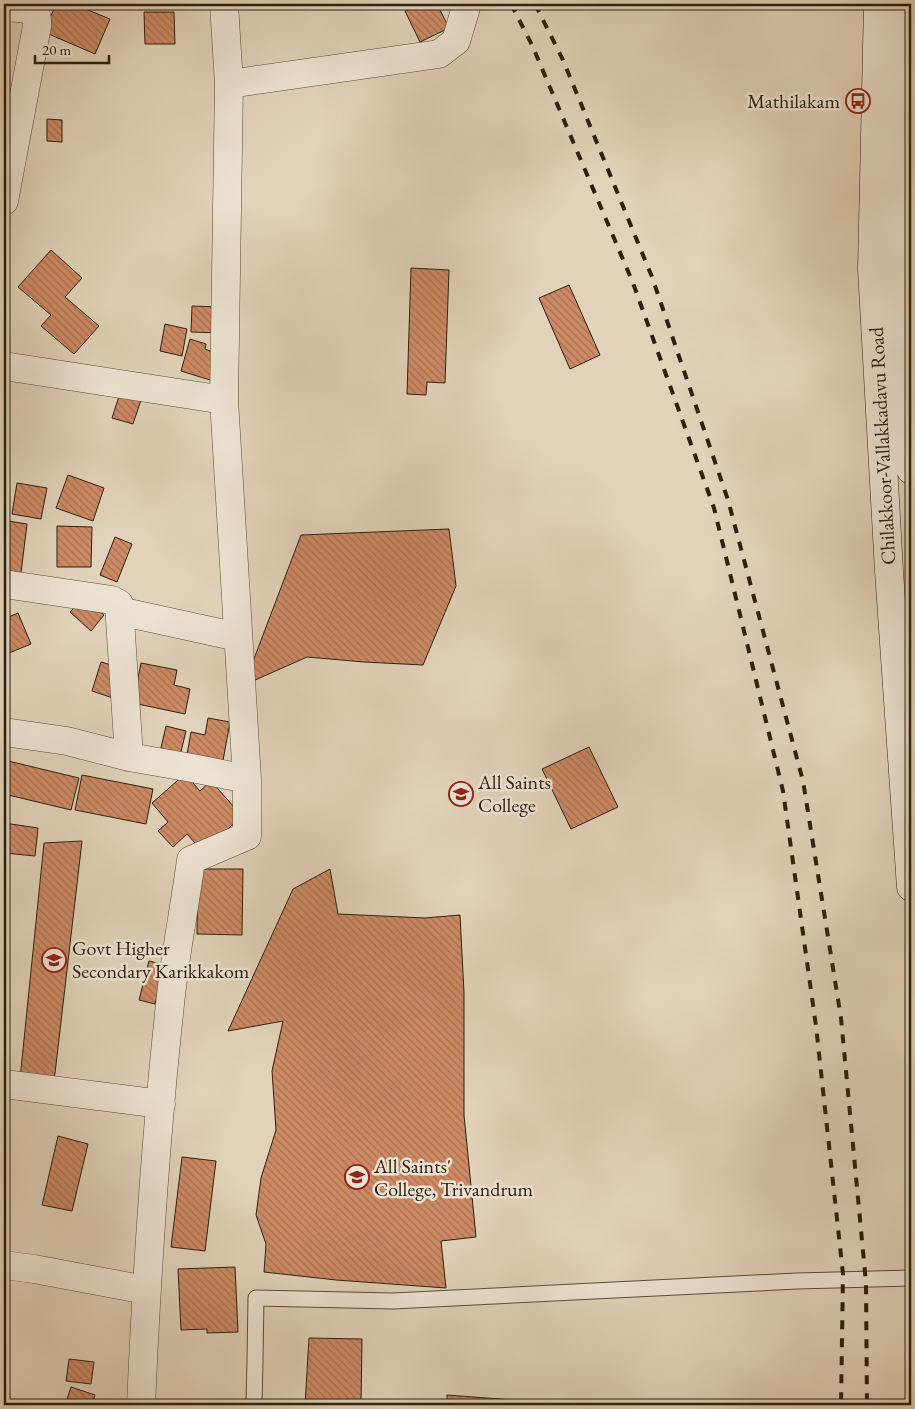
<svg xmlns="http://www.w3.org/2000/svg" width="915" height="1409" font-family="'EB Garamond',serif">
<defs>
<pattern id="building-back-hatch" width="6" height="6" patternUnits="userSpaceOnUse" patternTransform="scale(1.25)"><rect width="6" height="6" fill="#cd8a65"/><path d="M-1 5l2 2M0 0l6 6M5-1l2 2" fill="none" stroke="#a77052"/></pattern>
</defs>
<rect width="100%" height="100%" fill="#e1d2b9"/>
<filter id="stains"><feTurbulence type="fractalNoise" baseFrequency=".004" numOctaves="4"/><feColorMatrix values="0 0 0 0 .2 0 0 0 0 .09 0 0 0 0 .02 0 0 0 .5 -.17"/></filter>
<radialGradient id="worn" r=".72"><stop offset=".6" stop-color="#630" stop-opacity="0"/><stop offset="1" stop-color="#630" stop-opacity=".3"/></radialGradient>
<path fill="url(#building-back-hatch)" stroke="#2b2010" d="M56 4H73L110 19 95 54 44 32Z
M420 4H437L449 28 420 42 405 11Z
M144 12H174L175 44H145Z
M47 119 62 120V142L47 141Z
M51 250 82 278 65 297 99 326 74 354 41 326 51 315 18 287Z
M411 268 449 270 445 383 427 382 426 395 407 394Z
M569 285 600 355 570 369 539 298Z
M192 306 221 307 220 333 191 332Z
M165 324 187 329 182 356 160 351Z
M190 339 206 344 205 349 218 354 210 380 181 371Z
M121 390 142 397 133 424 112 418Z
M68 475 104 488 93 521 56 508Z
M17 483 47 488 41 519 12 514Z
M8 521 27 524 21 573 4 570V547Z
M57 526 92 527 91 567H57Z
M449 529 456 586 423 665 364 662 307 657 244 685 301 535Z
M115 537 132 544 117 582 100 575Z
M84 598 104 615 91 631 70 612Z
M18 613 31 644 4 655V619Z
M101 662 121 668 113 698 92 691Z
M141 663 177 670 174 685 190 689 185 714 133 703Z
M208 718 230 722 222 766 186 760 191 732 205 735Z
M166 726 186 731 180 756 160 752Z
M589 747 618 807 571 829 542 769Z
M4 760 79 778 71 810 4 794Z
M185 774 200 791 211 781 242 816 203 852 187 834 173 847 158 831 168 822 152 803Z
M82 775 153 789 146 824 75 810Z
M4 823 38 828 35 856 4 853Z
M82 841 54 1082 20 1079 44 843Z
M198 869H243L242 935 197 934Z
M330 869 338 914 425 918 460 915 464 993V1115L476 1237 441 1241 446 1288 336 1280 264 1272 266 1244 256 1215 261 1178 276 1130 272 1071 283 1021 228 1031 293 889Z
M149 961 165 965 155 1004 139 1000Z
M58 1136 88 1144 72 1211 42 1205Z
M182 1157 216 1161 205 1251 171 1247Z
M235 1267 238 1332 207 1333V1329L181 1330 178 1269Z
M309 1338 362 1339 361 1405H305Z
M69 1359 94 1362 91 1384 66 1381Z
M71 1387 95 1395 92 1405H65Z
M447 1395 513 1400V1405H447Z"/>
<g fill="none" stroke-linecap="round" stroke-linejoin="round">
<defs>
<path id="lane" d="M254 1405 255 1361 256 1298 393 1301 797 1281 911 1278"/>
<path id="street" d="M224 4 229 84
M4 7C12 8 30 7 35 14 38 17 37 22 37 26L4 201
M4 366 224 400
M4 584 112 600 119 604 129 757
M119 611 238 637
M4 732 67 741 129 757 192 768 247 779V836L191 860C185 905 176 950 171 995 156 1131 147 1268 141 1405
M247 779 224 400 229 84 439 54 456 41 467 4
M4 1084 161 1104
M4 1265 34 1269 146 1290"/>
<path id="secondary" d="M878 4 872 269 889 571 911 887
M900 4 896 234 911 470"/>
</defs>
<use href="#lane" stroke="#584c3a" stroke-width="17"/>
<use href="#street" stroke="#584c3a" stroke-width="29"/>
<use href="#secondary" stroke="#2b2010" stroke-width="29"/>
<use href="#lane" stroke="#ece2d2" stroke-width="15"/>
<use href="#street" stroke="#ece2d2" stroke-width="28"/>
<use href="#secondary" stroke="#ece2d2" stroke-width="28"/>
<path stroke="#2b2010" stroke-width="4" stroke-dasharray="9 9" stroke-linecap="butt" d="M511 4 532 45 633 283 714 508 783 791 816 1026 843 1274 841 1405
M535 4 563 60 652 277 728 500 803 781 841 1018 866 1283 867 1405"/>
</g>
<defs>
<symbol id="bus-ring" viewBox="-11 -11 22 22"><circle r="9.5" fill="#ece2d2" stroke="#8f2418" stroke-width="1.5"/><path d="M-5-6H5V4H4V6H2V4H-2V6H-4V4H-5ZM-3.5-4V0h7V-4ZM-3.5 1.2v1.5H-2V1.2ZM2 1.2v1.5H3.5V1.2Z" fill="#8f2418"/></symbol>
<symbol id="university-ring" viewBox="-11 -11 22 22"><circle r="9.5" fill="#ece2d2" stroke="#8f2418" stroke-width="1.5"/><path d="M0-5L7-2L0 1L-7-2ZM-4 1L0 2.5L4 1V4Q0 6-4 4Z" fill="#8f2418"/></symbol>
<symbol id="school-ring" viewBox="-11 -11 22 22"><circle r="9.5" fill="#ece2d2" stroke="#8f2418" stroke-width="1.5"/><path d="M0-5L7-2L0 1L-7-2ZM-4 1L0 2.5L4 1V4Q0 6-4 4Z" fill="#8f2418"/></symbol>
</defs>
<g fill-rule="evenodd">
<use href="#bus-ring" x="844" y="87" width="28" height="28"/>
<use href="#university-ring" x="447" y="780" width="28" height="28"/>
<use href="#school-ring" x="40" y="946" width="28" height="28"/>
<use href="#university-ring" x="343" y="1163" width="28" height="28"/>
</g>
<g text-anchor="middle" stroke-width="5" stroke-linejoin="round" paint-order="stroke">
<g font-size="20" fill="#2b2010" stroke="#ece2d2" text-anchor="start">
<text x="840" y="108" text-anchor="end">Mathilakam</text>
<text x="478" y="789">All Saints<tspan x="478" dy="23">College</tspan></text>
<text x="72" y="955">Govt Higher<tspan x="72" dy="23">Secondary Karikkakom</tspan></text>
<text x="374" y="1173">All Saints'<tspan x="374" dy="23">College, Trivandrum</tspan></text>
</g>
<g font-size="20" fill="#2b2010" stroke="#ece2d2">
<text transform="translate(882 446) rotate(-93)" y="7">Chilakkoor-Vallakkadavu Road</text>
</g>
</g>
<rect width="915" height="1409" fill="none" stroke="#e1d2b9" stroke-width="20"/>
<rect x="5" y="5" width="905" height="1399" fill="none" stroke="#2b2010" stroke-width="2.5"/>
<rect x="10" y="10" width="895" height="1389" fill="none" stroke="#2b2010"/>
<path d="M35 55v8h74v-8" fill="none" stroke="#2b2010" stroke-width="2.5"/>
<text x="42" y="55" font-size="15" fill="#2b2010" stroke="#ece2d2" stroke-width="4" paint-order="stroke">20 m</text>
<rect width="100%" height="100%" filter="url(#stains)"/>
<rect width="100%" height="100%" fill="url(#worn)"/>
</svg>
